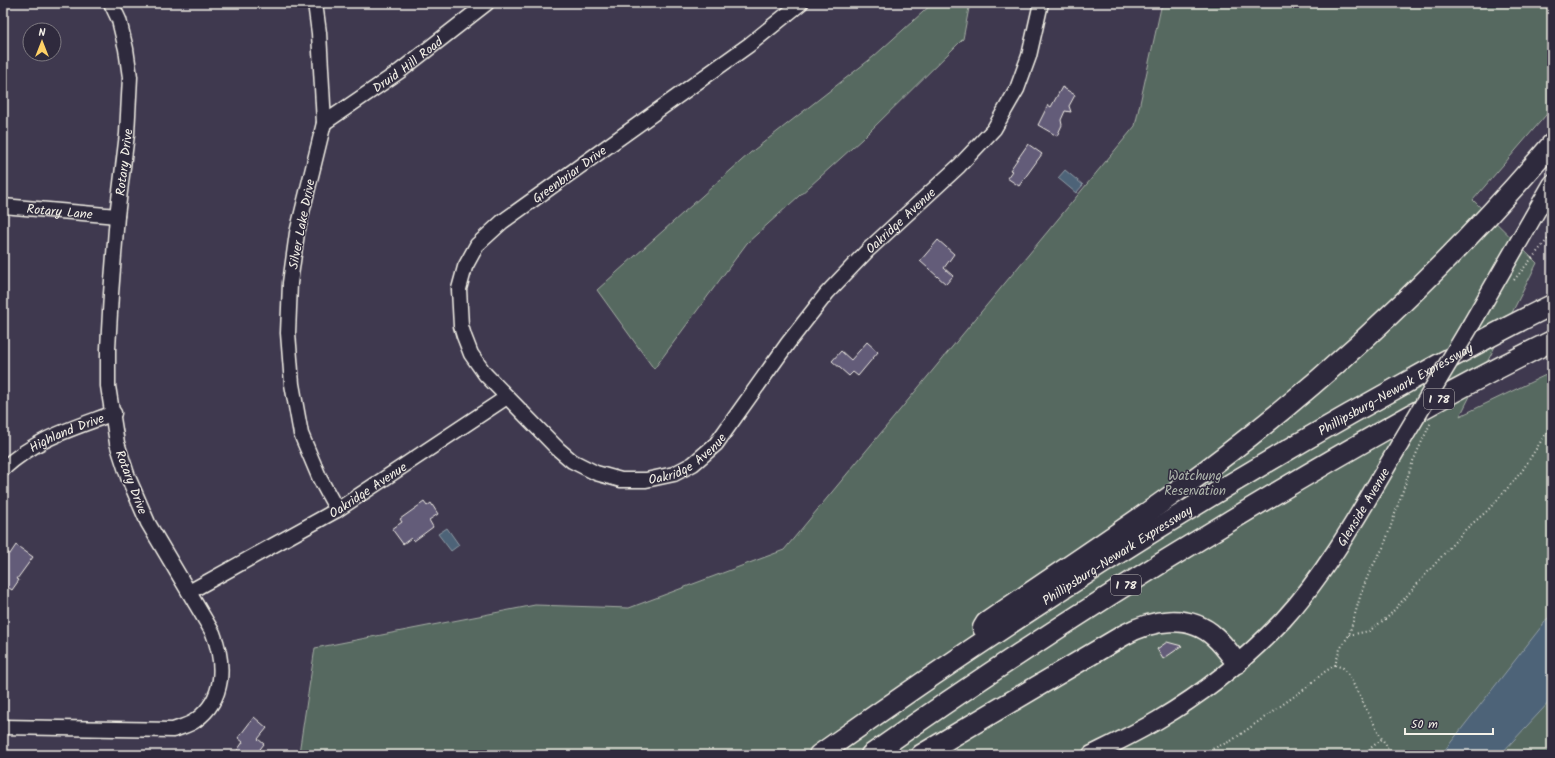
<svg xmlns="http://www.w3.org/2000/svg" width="1555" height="758" font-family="Kalam,sans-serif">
<rect width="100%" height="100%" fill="#3f394f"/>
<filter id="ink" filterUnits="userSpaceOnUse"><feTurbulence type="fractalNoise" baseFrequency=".025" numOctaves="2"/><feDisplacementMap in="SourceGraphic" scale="8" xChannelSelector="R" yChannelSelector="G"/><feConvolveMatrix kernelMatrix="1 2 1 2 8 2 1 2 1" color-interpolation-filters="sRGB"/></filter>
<g filter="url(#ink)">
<path fill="#566961" stroke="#a5ada4" d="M933 3H970L963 39 862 139 747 243 654 369 597 290 750 153 873 57Z
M1162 3H1552V108L1473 200 1537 263 1460 416 1552 372V755H297L299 753 315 648 535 605 629 608 784 550 1135 126Z"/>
<path fill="#4d6378" stroke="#909ca5" d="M1065 170 1083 185 1076 193 1058 178Z
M447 528 459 545 451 551 438 534Z
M1552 613V699L1500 755H1441Z"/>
<path fill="#645b79" stroke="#f4f1e8" d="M1062 87 1075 95 1069 106 1071 112 1065 111 1061 120 1062 125 1057 136 1038 125 1048 105 1051 107Z
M1028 144 1042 154 1019 186 1007 178 1012 171 1010 170Z
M938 240 954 254 944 268 953 276 946 284 920 261Z
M867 342 878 352 858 376 853 372 849 376 832 361 841 351 851 360Z
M424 502 427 506 431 503 438 514 429 520 433 527 414 541 411 538 403 544 392 529 402 522 400 519Z
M16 545 33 557 17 579 19 580 12 590 3 584V550L10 554Z
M1167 642 1182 646 1163 659 1157 649Z
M254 717 267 728 258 739 264 744 257 753 254 750 250 755H234L243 742 238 738Z"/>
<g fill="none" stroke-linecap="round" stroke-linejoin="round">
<defs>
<g id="minor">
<path d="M315 3 319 33 324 123 297 233 290 283 288 333 292 384 301 434 320 479 337 510"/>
<path id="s1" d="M801 3 749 45 502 222 477 245 465 267 459 289 461 326 464 336 471 354 485 374 558 449 572 461 596 473 621 480H646L674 474 693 464 716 444 788 343 827 293 869 249 959 166 994 129 1017 89 1029 56 1041 3"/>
<path id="s2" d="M324 123 400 71 487 3"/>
<path id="s3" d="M3 206 117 216"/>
<path id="s4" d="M3 469C37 438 71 429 114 413"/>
<path id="s5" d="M189 592 337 510 507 397"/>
<path id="s6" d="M3 727 173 730C181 727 190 725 196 720 225 699 225 664 213 633L148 523 128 477 117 443 108 386V349L111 294 117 216 127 134 130 77 126 49 119 20 111 3"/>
</g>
<g id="major">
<path d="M1472 323 1552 184"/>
<path id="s7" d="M1091 755C1113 744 1136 733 1158 720 1204 693 1246 659 1283 620 1330 569 1365 503 1400 444"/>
</g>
<g id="highway">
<path d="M983 628 986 623C1074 562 1165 504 1249 437 1359 350 1461 251 1552 144"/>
<path id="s8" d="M819 755C990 633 1167 518 1350 414 1417 377 1483 338 1552 305"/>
<path d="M871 755C984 675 1101 599 1220 527 1328 461 1438 397 1552 341"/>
<path d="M921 755 1124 635C1151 620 1189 613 1215 637 1223 644 1230 654 1237 663"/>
</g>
</defs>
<use href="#minor" stroke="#f4f1e8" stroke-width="17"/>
<use href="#major" stroke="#f4f1e8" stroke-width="20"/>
<use href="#highway" stroke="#f4f1e8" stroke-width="23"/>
<path stroke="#f4f1e8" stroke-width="2" stroke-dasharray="1 3" stroke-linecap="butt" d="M1514 280 1552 234
M1349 635 1369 631 1388 617 1466 529 1487 511 1506 490 1522 471 1552 424
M1335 665 1343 668 1348 674 1382 739 1393 755
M1198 755 1231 741 1306 688 1323 673 1335 665 1340 649 1349 635 1362 590 1370 571 1384 546 1413 461 1431 422
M1362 755 1382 739"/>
<use href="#minor" stroke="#2f2a3d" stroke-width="14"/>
<use href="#major" stroke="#2f2a3d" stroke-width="17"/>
<use href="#highway" stroke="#2f2a3d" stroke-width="20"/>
<defs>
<path id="major-bridge" d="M1400 444 1472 323"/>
</defs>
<use href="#major-bridge" stroke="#f4f1e8" stroke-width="20" stroke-linecap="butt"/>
<use href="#major-bridge" stroke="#2f2a3d" stroke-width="17"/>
</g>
</g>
<g text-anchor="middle" stroke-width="3" stroke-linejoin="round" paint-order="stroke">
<g fill="#2f2a3d" stroke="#b9b5b5" stroke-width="1">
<rect x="1424" y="389" width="30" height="20" rx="3"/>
<rect x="1111" y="575" width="30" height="20" rx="3"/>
</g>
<g font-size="12" font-weight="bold" fill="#f4f1e8">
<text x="1439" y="403">I 78</text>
<text x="1126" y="589">I 78</text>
</g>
<g font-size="13" fill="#f4f1e8" stroke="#2f2a3d">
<text dy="5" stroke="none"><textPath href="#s2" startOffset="102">Druid Hill Road</textPath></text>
<text dy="5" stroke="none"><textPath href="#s6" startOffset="787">Rotary Drive</textPath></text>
<text transform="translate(569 174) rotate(-36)" y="5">Greenbriar Drive</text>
<text dy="5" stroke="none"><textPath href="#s3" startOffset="57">Rotary Lane</textPath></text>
<text dy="5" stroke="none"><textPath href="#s1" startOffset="1116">Oakridge Avenue</textPath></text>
<text transform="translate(301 224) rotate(-79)" y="5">Silver Lake Drive</text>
<text dy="5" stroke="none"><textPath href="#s8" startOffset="683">Phillipsburg-Newark Expressway</textPath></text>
<text dy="5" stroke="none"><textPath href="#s4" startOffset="74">Highland Drive</textPath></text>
<text dy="5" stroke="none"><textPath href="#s1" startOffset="792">Oakridge Avenue</textPath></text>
<text transform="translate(132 482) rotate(69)" y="5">Rotary Drive</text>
<text dy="5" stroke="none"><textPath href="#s5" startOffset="206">Oakridge Avenue</textPath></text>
<text dy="5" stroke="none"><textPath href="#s7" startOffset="375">Glenside Avenue</textPath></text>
<text dy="5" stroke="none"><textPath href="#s8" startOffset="359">Phillipsburg-Newark Expressway</textPath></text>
</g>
<g font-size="13" fill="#adb4ab" stroke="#2f2a3d">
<text x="1195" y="480">Watchung<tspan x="1195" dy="15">Reservation</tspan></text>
</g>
</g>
<rect width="1555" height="758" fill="none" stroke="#2f2a3d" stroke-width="16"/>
<rect x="8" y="8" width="1539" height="742" fill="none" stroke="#f4f1e8" stroke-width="1.5" filter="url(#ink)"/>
<g transform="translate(42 42)"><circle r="19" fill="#2f2a3d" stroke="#7e7a81"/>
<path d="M0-3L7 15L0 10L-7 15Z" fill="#ffd166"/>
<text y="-6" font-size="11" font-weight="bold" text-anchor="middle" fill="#f4f1e8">N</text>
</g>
<path d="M1405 728v6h88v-6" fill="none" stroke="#f4f1e8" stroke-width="2"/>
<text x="1411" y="728" font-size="12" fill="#f4f1e8" stroke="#2f2a3d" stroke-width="3" paint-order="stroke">50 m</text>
</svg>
